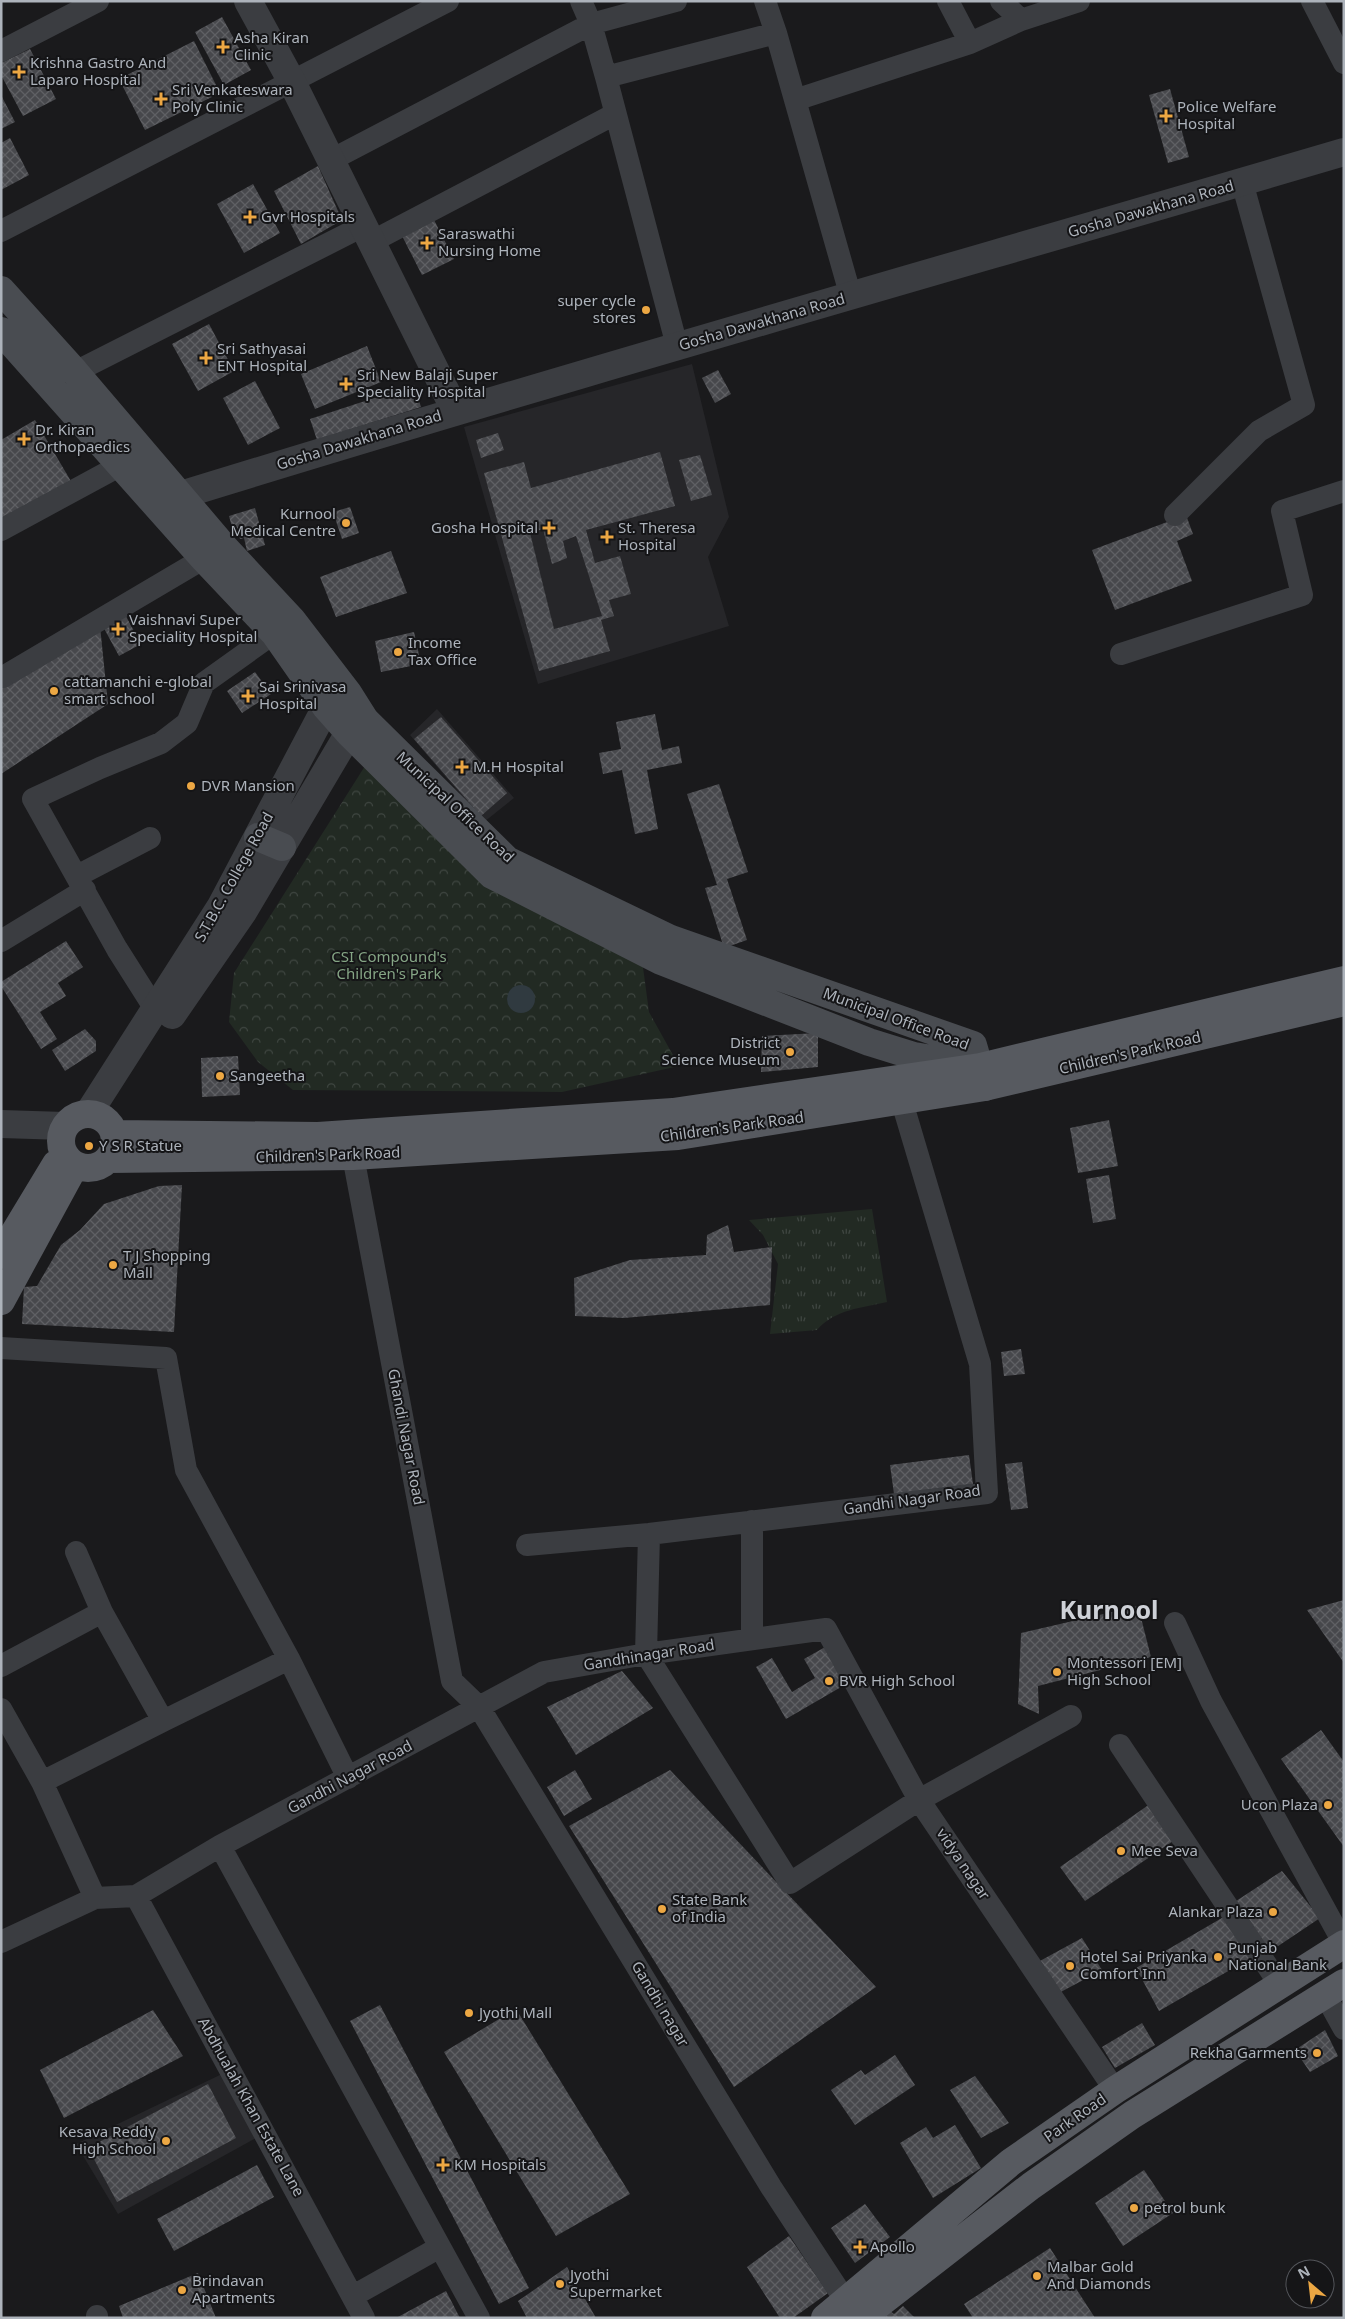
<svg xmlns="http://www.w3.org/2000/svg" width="1345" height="2319" font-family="'Noto Sans',sans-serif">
<defs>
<pattern id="grass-tufts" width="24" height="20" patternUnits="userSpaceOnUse" patternTransform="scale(1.25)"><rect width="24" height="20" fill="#222a23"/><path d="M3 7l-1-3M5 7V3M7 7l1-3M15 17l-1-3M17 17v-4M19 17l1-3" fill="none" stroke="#3f4641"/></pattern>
<pattern id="park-crowns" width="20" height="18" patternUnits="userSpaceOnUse" patternTransform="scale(1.25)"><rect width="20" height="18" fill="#222a23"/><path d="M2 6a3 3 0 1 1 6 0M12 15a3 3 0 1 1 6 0" fill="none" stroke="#3f4641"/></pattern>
<pattern id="building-cross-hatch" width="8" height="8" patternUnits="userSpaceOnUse" patternTransform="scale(1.25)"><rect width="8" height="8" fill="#47484c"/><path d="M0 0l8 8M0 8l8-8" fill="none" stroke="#5f6064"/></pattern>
</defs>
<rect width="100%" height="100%" fill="#1a1a1c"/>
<path fill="#262629" d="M692 364 729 517 708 557 729 626 538 684 464 427Z
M437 709 514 798 484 822 410 735Z
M222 2074 256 2138 118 2214 76 2144Z"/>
<path fill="url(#grass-tufts)" d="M872 1209 887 1302C862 1308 835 1309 817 1330L770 1334 778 1264 763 1235 749 1220Z"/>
<path fill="url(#park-crowns)" d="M365 766 642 960 649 1012 679 1066 562 1092 293 1090 258 1062 229 1022 234 973Z"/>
<path fill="#303a40" d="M507 999a14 14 0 1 1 28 0a14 14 0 1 1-28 0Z"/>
<path fill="url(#building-cross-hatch)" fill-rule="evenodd" d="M222 17 251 70 224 85 195 32Z
M194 41 220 93 145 130 119 79Z
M30 49 56 99 23 116 1 75V63Z
M1170 89 1189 157 1168 163 1149 95Z
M1 95 15 122 1 129Z
M10 138 29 175 1 190V143Z
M318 166 342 220 301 244 274 191Z
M253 184 280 233 244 253 217 204Z
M432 216 454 259 422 275 400 232Z
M209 324 234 371 198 391 172 344Z
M367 346 381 382 315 409 301 374Z
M718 370 731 394 715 403 702 378Z
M255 381 280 428 248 445 223 398Z
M414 385 421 407 317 440 310 419Z
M35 420 72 483 1 524V440Z
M498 433 504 450 481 458 476 440Z
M660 452 675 506 586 530 595 563 620 556 631 594 609 600 614 616 601 620 610 651 539 671 484 473 524 462 531 488ZM543 529 552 564 567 558 563 541 576 536 602 616 554 629 530 533Z
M700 455 712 495 691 501 679 460Z
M350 507 359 533 342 539 333 512Z
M255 508 265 545 247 551 244 538 240 539 236 525 232 527 229 516Z
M1186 515 1193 534 1177 541 1192 581 1115 610 1092 550Z
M391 551 407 593 336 617 320 577Z
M122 609 141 644 119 656 100 621Z
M100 626 108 704 1 774V678Z
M414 632 421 664 381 672 375 641Z
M255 672 271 694 242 713 227 691Z
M655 714 662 750 679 746 682 763 647 770 658 829 635 834 622 770 603 774 599 753 621 749 616 722Z
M441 717 507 793 481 816 414 739Z
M719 784 748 872 727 879 747 940 724 948 705 888 717 885 687 794Z
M66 941 83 967 58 983 66 996 40 1012 57 1039 41 1049 1 986V982Z
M85 1029 96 1041V1051L65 1071 52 1050Z
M818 1033V1067L761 1072 762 1036Z
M238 1056 240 1095 202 1097 201 1058Z
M1109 1120 1118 1166 1078 1173 1070 1128Z
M1109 1175 1116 1219 1093 1223 1086 1179Z
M182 1185 174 1332 22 1324 24 1287 37 1286 61 1245 80 1230 104 1204 159 1186Z
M728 1225 734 1252 772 1247 770 1305 624 1318 575 1316 574 1278 630 1260 706 1255 707 1235Z
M1021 1349 1025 1374 1004 1376 1001 1352Z
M969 1455 973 1484 894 1494 890 1465Z
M1022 1462 1028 1508 1011 1510 1005 1464Z
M1344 1600V1663L1307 1610Z
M1138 1606 1151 1657 1038 1686 1039 1714 1018 1704 1021 1633Z
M827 1646 848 1683 786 1719 756 1667 772 1658 792 1692 815 1678 804 1659Z
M622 1671 653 1708 576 1755 547 1707Z
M1321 1730 1344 1762V1847L1281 1759Z
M575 1770 592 1799 564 1816 547 1787Z
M670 1770 876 1987 734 2087 569 1826Z
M1157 1799 1182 1835 1085 1901 1060 1867Z
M1282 1871 1320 1918 1262 1957 1227 1907Z
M1227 1915 1256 1955 1159 2011 1136 1968Z
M1082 1938 1102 1970 1057 1994 1038 1962Z
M380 2005 529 2288 499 2304 350 2021Z
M516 2009 630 2194 556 2236 444 2052Z
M153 2010 183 2056 64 2118 40 2070Z
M1142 2023 1155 2045 1115 2068 1102 2047Z
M1325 2030 1338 2056 1310 2072 1295 2050Z
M895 2055 915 2085 855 2125 831 2090 861 2070 865 2075Z
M975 2076 1009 2123 981 2138 950 2090Z
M208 2084 236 2138 117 2202 88 2148Z
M955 2125 981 2168 933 2198 900 2143 926 2127 933 2138Z
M257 2165 274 2197 174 2251 157 2219Z
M1144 2170 1173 2213 1123 2246 1095 2203Z
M865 2204 890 2237 855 2263 831 2228Z
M789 2236 828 2293 793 2318H780L747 2267Z
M1050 2248 1095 2318H973L964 2304Z
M567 2267 596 2318H527L518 2301Z
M198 2273 216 2318H123L119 2306Z
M446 2291 460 2318H396Z
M903 2306 915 2318H882L890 2311 894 2314Z"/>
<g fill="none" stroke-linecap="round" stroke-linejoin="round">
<path stroke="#3b3d41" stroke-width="22" d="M581 1 591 24 606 77 677 346
M765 1 776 33 851 297
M948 1 970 43
M1001 1 1021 20
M1312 1 1344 63
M1 51 98 1
M606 77 776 33
M795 100 970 43 1021 20 1079 1
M331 160 591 24 676 1
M1 231 448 1
M371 242 615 114
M75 372 363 226
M1175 515 1259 431 1304 405 1242 182
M1 530 121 465
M1121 654 1302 595 1282 511 1344 491
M3 677 218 550
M77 876 150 838
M1 941 85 890
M155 1009 117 949 33 799 100 768 161 743 187 723 204 683 288 623
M353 1156 452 1681 479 1707 771 2187 845 2300
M1 1348 166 1358 186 1470 289 1659
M649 1534 646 1654 790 1883 919 1800 1071 1716
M527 1545 649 1534 987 1493 980 1364 902 1102
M76 1552 102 1612 163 1721 289 1659 348 1778
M1175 1623 1211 1701 1344 1944
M752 1639V1521
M1 1666 102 1612
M1 1709 42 1782
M1120 1745 1280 1985
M220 1846 479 2318
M136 1896 364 2318
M95 1898 42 1782 163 1721
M1 1942 95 1898 136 1896 220 1846 544 1672 646 1654 826 1629 919 1800 1115 2090
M1324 1993 1344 2029
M353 2296 440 2247
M97 2316V2318"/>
<path stroke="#3b3d41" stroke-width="28" d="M248 1 292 82 455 410
M181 495C567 376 956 266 1344 152
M172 1015 243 912 349 733 365 720
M88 1114 221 906 326 707 344 695
M1 1124 65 1126"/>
<path stroke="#494c51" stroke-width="28" d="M1 290 75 372 224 547 292 620 348 693 365 720 507 860 671 939 973 1045 985 1087
M1 331 204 559 275 634 326 707 349 733 492 875 661 961 869 1042 914 1056 973 1066
M258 837 282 847"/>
<path stroke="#575a60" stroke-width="28" d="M61 1141a27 27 0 1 1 54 0a27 27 0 1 1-54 0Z
M114 1134 318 1136 673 1112 980 1067 1344 980
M109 1159 353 1156 678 1136 985 1087 1344 1002
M1 1255 56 1164
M1 1301 75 1165
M825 2318 1011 2162 1115 2090 1344 1944
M861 2318 1031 2186 1132 2115 1344 1983"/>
</g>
<g fill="#eca743" stroke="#151517" stroke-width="2">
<path d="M220.5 39.5h5v5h5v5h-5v5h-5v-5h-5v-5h5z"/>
<path d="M16.5 64.5h5v5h5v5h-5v5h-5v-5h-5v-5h5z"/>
<path d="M158.5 91.5h5v5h5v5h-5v5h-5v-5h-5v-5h5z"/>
<path d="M1163.5 108.5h5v5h5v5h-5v5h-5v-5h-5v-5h5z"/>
<path d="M247.5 209.5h5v5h5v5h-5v5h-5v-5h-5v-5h5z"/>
<path d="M424.5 235.5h5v5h5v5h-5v5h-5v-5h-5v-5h5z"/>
<circle cx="646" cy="310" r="5"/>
<path d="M203.5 350.5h5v5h5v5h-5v5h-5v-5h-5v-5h5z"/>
<path d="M343.5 376.5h5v5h5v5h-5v5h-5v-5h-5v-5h5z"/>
<path d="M21.5 431.5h5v5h5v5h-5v5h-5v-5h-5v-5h5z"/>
<circle cx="346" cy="523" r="5"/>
<path d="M546.5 520.5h5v5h5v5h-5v5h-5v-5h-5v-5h5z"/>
<path d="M604.5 529.5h5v5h5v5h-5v5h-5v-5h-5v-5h5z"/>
<path d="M115.5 621.5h5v5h5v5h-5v5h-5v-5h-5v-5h5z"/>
<circle cx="398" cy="652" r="5"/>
<circle cx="54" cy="691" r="5"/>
<path d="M245.5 688.5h5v5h5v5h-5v5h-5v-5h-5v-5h5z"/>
<path d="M459.5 759.5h5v5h5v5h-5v5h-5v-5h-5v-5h5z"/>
<circle cx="191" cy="786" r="5"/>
<circle cx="790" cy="1052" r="5"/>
<circle cx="220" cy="1076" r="5"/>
<circle cx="89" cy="1146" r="5"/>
<circle cx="113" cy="1265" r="5"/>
<circle cx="1057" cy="1672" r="5"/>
<circle cx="829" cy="1681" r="5"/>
<circle cx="1328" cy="1805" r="5"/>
<circle cx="1121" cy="1851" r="5"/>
<circle cx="662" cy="1909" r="5"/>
<circle cx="1273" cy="1912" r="5"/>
<circle cx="1218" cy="1957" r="5"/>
<circle cx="1070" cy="1966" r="5"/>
<circle cx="469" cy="2013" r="5"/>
<circle cx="1317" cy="2053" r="5"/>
<circle cx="166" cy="2141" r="5"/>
<path d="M440.5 2157.5h5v5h5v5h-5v5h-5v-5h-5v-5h5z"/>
<circle cx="1134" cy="2208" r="5"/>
<path d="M857.5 2239.5h5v5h5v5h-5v5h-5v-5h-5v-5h5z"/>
<circle cx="1037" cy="2276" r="5"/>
<circle cx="560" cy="2284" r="5"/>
<circle cx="182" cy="2290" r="5"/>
</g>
<g text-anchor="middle" stroke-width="4" stroke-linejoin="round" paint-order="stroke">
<g font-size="15" fill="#adb3bb" stroke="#151517" text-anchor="start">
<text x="234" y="43">Asha Kiran<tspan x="234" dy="17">Clinic</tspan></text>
<text x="30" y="68">Krishna Gastro And<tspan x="30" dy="17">Laparo Hospital</tspan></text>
<text x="172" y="95">Sri Venkateswara<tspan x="172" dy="17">Poly Clinic</tspan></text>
<text x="1177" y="112">Police Welfare<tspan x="1177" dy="17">Hospital</tspan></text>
<text x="261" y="222">Gvr Hospitals</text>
<text x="438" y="239">Saraswathi<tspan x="438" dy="17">Nursing Home</tspan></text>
<text x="636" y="306" text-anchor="end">super cycle<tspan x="636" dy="17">stores</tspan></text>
<text x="217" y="354">Sri Sathyasai<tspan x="217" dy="17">ENT Hospital</tspan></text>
<text x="357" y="380">Sri New Balaji Super<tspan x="357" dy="17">Speciality Hospital</tspan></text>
<text x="35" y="435">Dr. Kiran<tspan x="35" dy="17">Orthopaedics</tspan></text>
<text x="336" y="519" text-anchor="end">Kurnool<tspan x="336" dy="17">Medical Centre</tspan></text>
<text x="538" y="533" text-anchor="end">Gosha Hospital</text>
<text x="618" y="533">St. Theresa<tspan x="618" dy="17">Hospital</tspan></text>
<text x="129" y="625">Vaishnavi Super<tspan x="129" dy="17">Speciality Hospital</tspan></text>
<text x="408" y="648">Income<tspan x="408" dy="17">Tax Office</tspan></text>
<text x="64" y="687">cattamanchi e-global<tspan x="64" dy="17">smart school</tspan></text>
<text x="259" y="692">Sai Srinivasa<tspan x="259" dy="17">Hospital</tspan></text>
<text x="473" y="772">M.H Hospital</text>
<text x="201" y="791">DVR Mansion</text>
<text x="780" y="1048" text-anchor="end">District<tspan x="780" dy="17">Science Museum</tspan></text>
<text x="230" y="1081">Sangeetha</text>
<text x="99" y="1151">Y S R Statue</text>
<text x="123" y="1261">T J Shopping<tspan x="123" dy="17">Mall</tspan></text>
<text x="1067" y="1668">Montessori [EM]<tspan x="1067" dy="17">High School</tspan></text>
<text x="839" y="1686">BVR High School</text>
<text x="1318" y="1810" text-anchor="end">Ucon Plaza</text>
<text x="1131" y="1856">Mee Seva</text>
<text x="672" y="1905">State Bank<tspan x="672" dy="17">of India</tspan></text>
<text x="1263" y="1917" text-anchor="end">Alankar Plaza</text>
<text x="1228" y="1953">Punjab<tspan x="1228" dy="17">National Bank</tspan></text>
<text x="1080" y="1962">Hotel Sai Priyanka<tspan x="1080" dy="17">Comfort Inn</tspan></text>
<text x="479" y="2018">Jyothi Mall</text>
<text x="1307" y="2058" text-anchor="end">Rekha Garments</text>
<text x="156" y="2137" text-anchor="end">Kesava Reddy<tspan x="156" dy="17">High School</tspan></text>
<text x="454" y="2170">KM Hospitals</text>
<text x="1144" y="2213">petrol bunk</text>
<text x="870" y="2252">Apollo</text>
<text x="1047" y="2272">Malbar Gold<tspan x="1047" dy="17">And Diamonds</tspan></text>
<text x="570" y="2280">Jyothi<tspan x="570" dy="17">Supermarket</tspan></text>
<text x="192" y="2286">Brindavan<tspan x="192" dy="17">Apartments</tspan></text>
</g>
<g font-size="15" fill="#adb3bb" stroke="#151517">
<text transform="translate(1151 209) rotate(-16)" y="5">Gosha Dawakhana Road</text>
<text transform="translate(762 322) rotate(-16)" y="5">Gosha Dawakhana Road</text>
<text transform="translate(359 440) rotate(-17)" y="5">Gosha Dawakhana Road</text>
<text transform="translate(455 807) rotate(43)" y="5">Municipal Office Road</text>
<text transform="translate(234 877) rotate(-61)" y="5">S.T.B.C. College Road</text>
<text transform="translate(896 1019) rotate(20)" y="5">Municipal Office Road</text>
<text transform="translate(1130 1053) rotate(-13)" y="5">Children's Park Road</text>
<text transform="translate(732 1127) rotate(-8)" y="5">Children's Park Road</text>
<text transform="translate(328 1155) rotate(-2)" y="5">Children's Park Road</text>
<text transform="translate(406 1437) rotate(79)" y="5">Ghandi Nagar Road</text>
<text transform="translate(912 1500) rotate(-8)" y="5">Gandhi Nagar Road</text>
<text transform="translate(649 1655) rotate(-9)" y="5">Gandhinagar Road</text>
<text transform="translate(350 1777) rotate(-28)" y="5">Gandhi Nagar Road</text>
<text transform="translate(963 1864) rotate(56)" y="5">vidya nagar</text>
<text transform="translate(660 2004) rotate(59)" y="5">Gandhi nagar</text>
<text transform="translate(251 2107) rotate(61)" y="5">Abdhualah Khan Estate Lane</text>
<text transform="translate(1075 2118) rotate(-35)" y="5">Park Road</text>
</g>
<g font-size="15" fill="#85a585" stroke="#151517">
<text x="389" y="962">CSI Compound's<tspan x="389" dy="17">Children's Park</tspan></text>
</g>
<g font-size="25" font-weight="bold" fill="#ced1d7" stroke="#151517">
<text x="1109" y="1619">Kurnool</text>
</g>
</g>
<rect width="1345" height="2319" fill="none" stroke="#adb3bb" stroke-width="5"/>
<g transform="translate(1310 2284) rotate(332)"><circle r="24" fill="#151517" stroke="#525459"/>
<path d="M0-4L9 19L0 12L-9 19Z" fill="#eca743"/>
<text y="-8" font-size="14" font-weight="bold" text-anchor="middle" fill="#adb3bb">N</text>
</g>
</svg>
